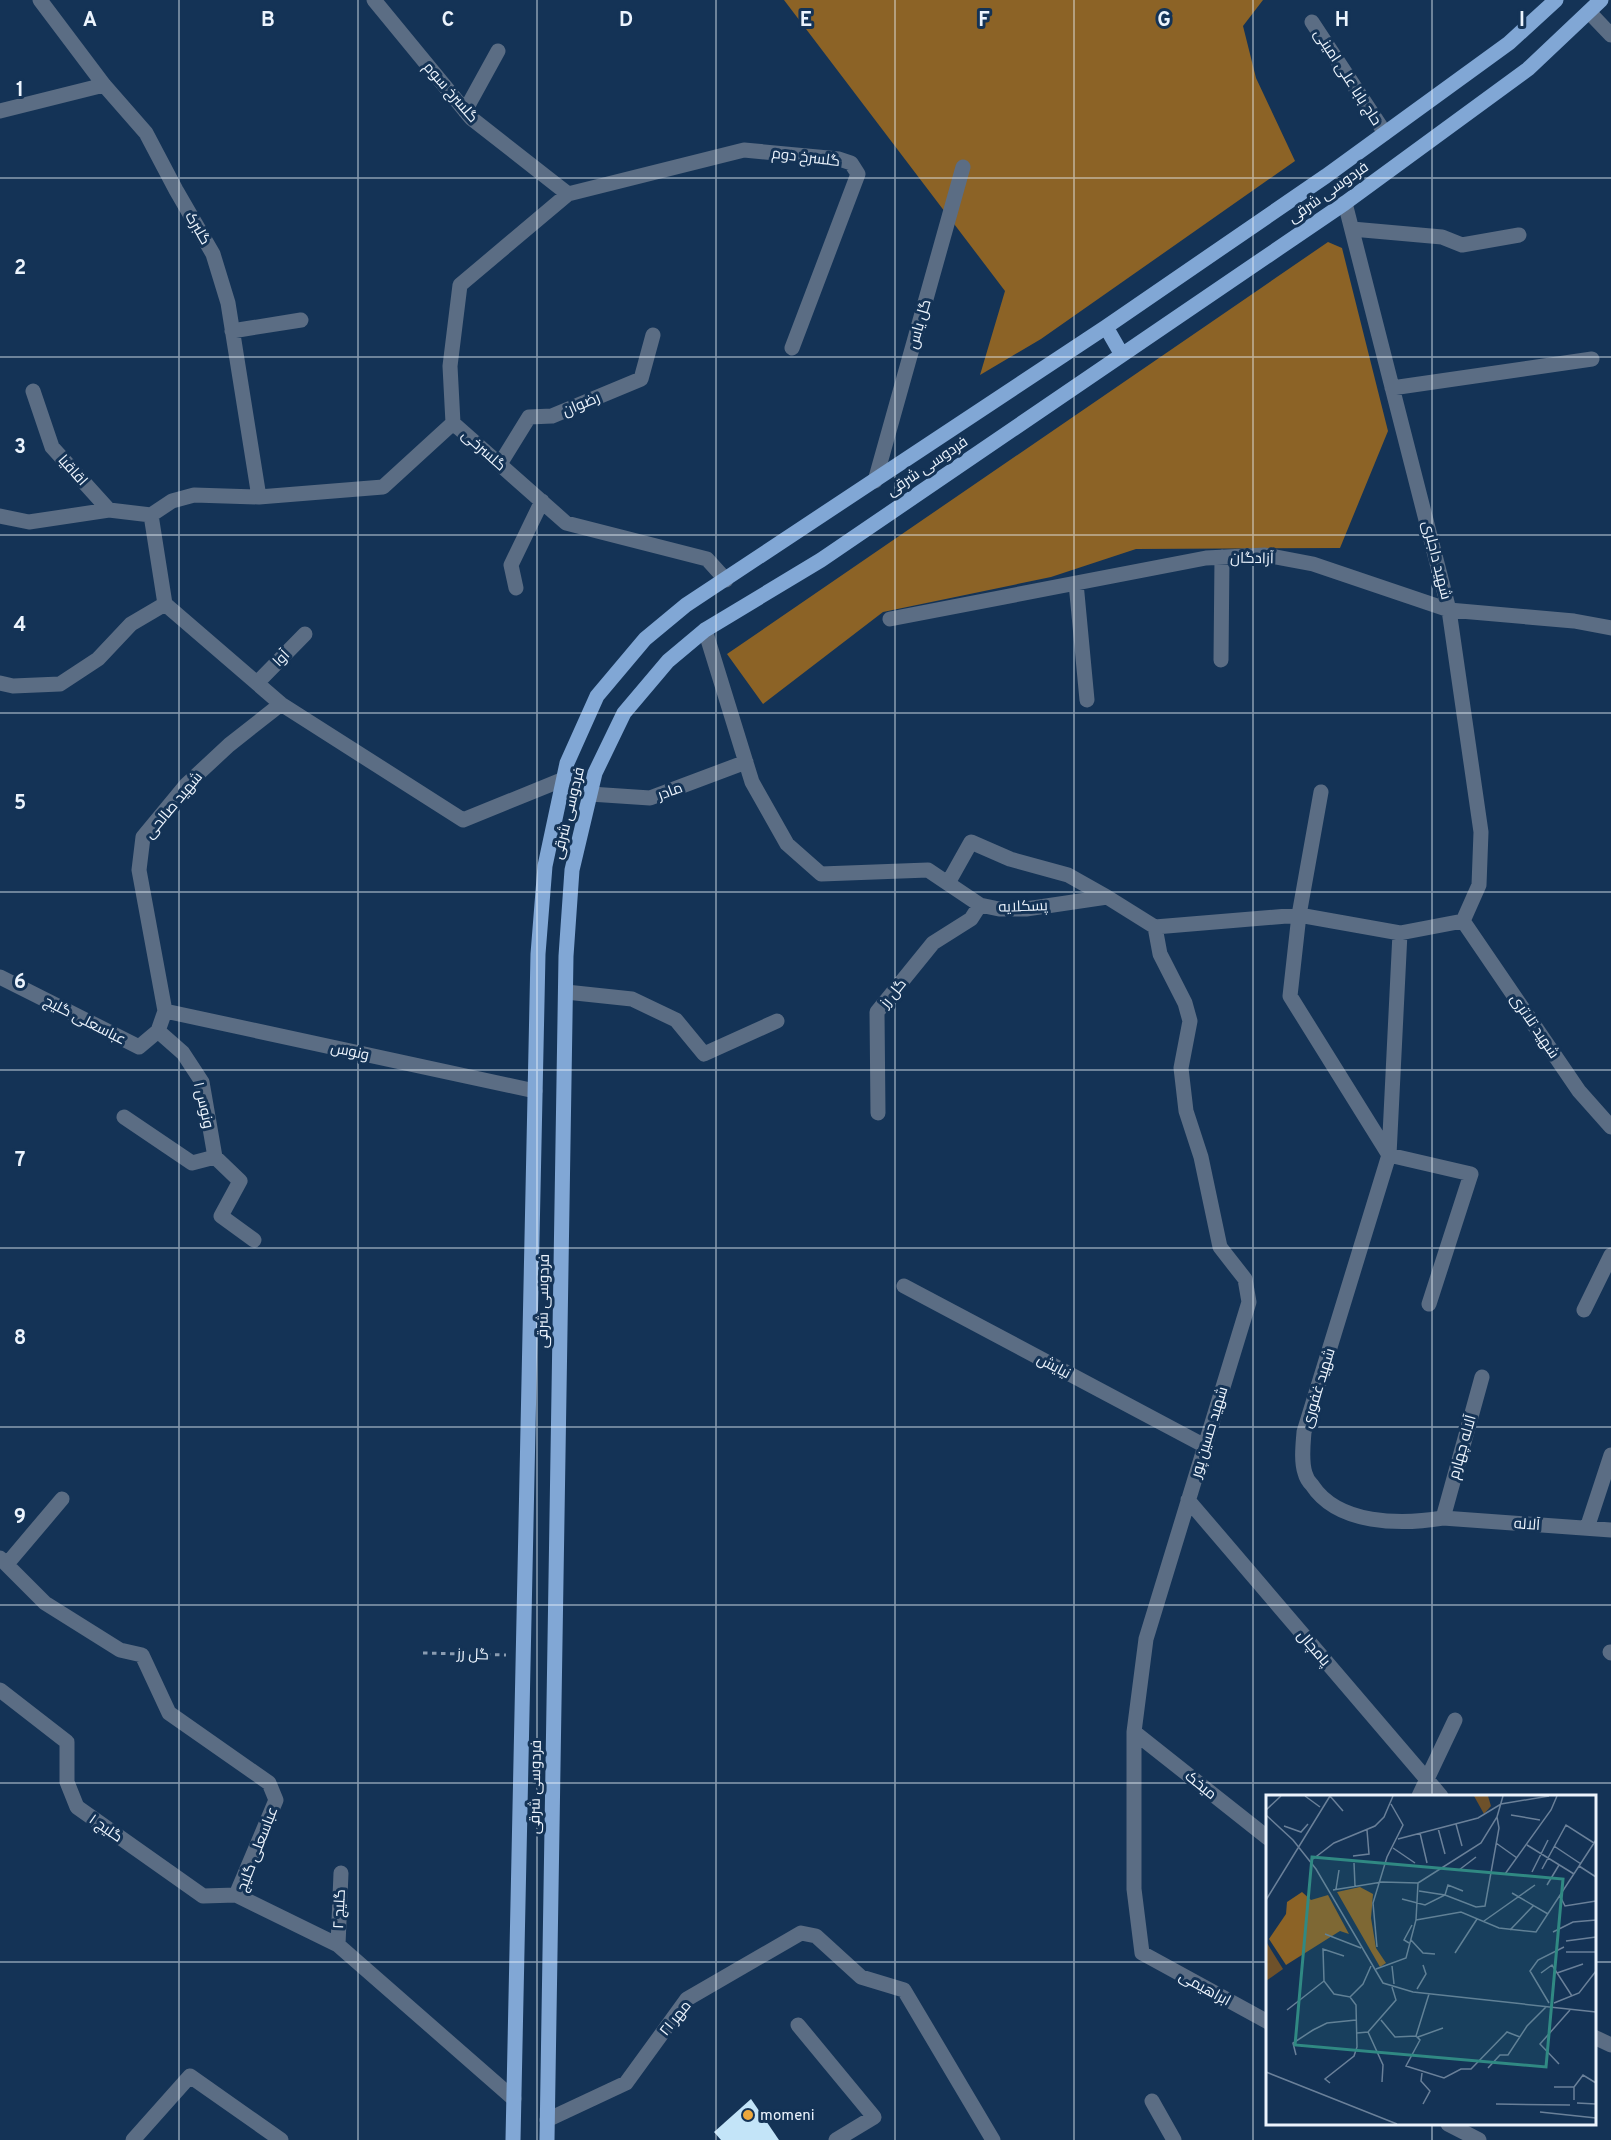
<svg xmlns="http://www.w3.org/2000/svg" width="1611" height="2140" font-family="Overpass,Cairo,sans-serif">
<rect width="100%" height="100%" fill="#143356"/>
<path fill="#8c6326" d="M784 0H1263L1243 26 1256 78 1295 161 1041 339 980 375 1005 291Z
M1328 242 1342 248 1388 431 1340 548 1136 549 1051 577 883 612 763 704 727 654Z"/>
<path fill="#c3e4f8" d="M751 2099 779 2140H721L714 2132Z"/>
<g fill="none" stroke-linecap="round" stroke-linejoin="round">
<path stroke="#8a9cb1" stroke-width="3" stroke-dasharray="4.5 4.5" stroke-linecap="butt" d="M423 1653 506 1655"/>
<path stroke="#5b6d84" stroke-width="15" d="M40 0 104 85 146 133 176 190 213 254 228 303 259 497
M374 0 471 118 568 194
M1589 12 1611 35
M1312 22 1385 133
M0 111 104 85
M465 111 498 51
M1345 203 1449 610 1481 832 1479 885 1463 921
M1352 229 1442 237 1462 245 1519 235
M232 331 301 320
M1392 388 1592 359
M33 391 52 447 109 510
M500 464 529 417 552 416 641 379 653 335
M875 481 963 167
M151 515 165 604 281 704 463 820 564 779
M0 516 29 522 109 510 151 515 172 501 194 495 259 497 383 487 453 423
M726 580 707 559 566 523 453 423 450 366 460 285 568 194 744 150 839 159 851 163 858 174 792 348
M1076 583 1087 700
M516 588 511 565 542 501
M890 619 1206 558 1265 555 1313 564 1449 610 1574 621 1611 628
M705 630 752 782 787 844 821 874 928 870 980 905 999 909H1026L1107 897 1155 927 1299 915 1400 933 1463 921
M1221 660 1222 557
M258 682 305 634
M0 683 13 686 60 684 98 659 131 624 165 604
M1321 792 1299 915 1290 996 1389 1155 1471 1174 1429 1304
M590 794 650 798 746 762
M948 883 971 842 1010 859 1068 875 1107 897
M1463 921 1579 1091 1611 1127
M1155 927 1160 954 1185 1003 1190 1021 1181 1068 1186 1111 1201 1157 1220 1247 1245 1279 1249 1302 1146 1639 1134 1732V1889L1142 1953 1268 2022
M1400 933 1389 1155 1304 1432C1303 1445 1301 1461 1305 1473 1306 1477 1309 1482 1312 1485 1338 1525 1401 1525 1443 1518L1611 1530
M0 977 139 1047 158 1031 165 1011 139 870 143 837 186 785 229 745 281 704
M566 992 632 999 676 1020 704 1054 777 1021
M165 1011 535 1091
M158 1031 183 1053 202 1082 215 1157 240 1181 221 1216 254 1240
M878 1113 877 1012 933 943 971 919 980 905
M124 1117 192 1163 215 1157
M904 1286 1205 1446
M1584 1310 1611 1255
M1188 1500 1441 1796
M1443 1518 1482 1377
M1587 1528 1611 1455
M0 1558 45 1603 120 1650 142 1655 169 1713 269 1783 276 1800 236 1895
M7 1564 62 1499
M1610 1652 1611 1653
M0 1690 67 1742V1782L77 1807 203 1896 236 1895 338 1945 514 2099
M1134 1732 1268 1838
M1419 1796 1455 1720
M338 1945 341 1873
M798 2025 874 2117 836 2140
M1594 2037 1611 2045
M1152 2101 1174 2140
M547 2120 626 2083 687 1999 801 1933 816 1936 861 1977 904 1990 993 2140
M1448 2124 1479 2140
M133 2140 190 2076 281 2140"/>
<path stroke="#81a7d5" stroke-width="15" d="M1106 327 1122 355
M513 2140 538 954 545 866 567 763 597 696 645 639 686 605 1106 327 1326 176 1509 43 1556 0
M547 2140 566 956 572 870 595 773 624 713 668 661 705 630 821 560 1345 203 1528 69 1601 0"/>
</g>
<path fill="none" stroke="#ecf4fd" stroke-width="1.5" stroke-opacity="0.55" d="M179 0V2140M358 0V2140M537 0V2140M716 0V2140M895 0V2140M1074 0V2140M1253 0V2140M1432 0V1796M0 178H1611M0 357H1611M0 535H1611M0 713H1611M0 892H1611M0 1070H1611M0 1248H1611M0 1427H1611M0 1605H1611M0 1783H1611M0 1962H1268M1594 1962H1611M1432 2124V2140"/>
<circle fill="#eea83c" stroke="#143356" stroke-width="2" cx="748" cy="2115" r="6"/>
<g text-anchor="middle" stroke-width="6" stroke-linejoin="round" paint-order="stroke">
<g font-size="15" fill="#ecf4fd" stroke="#143356">
<text transform="translate(1348 77) rotate(57)" y="5">حاج بابا علی امینی</text>
<text transform="translate(451 92) rotate(49)" y="5">گلسرخ سوم</text>
<text transform="translate(806 157) rotate(7)" y="5">گلسرخ دوم</text>
<text transform="translate(1328 192) rotate(-35)" y="5">فردوسی شرقی</text>
<text transform="translate(198 228) rotate(60)" y="5">گلبرک</text>
<text transform="translate(919 324) rotate(-74)" y="5">گل یاس</text>
<text transform="translate(581 404) rotate(-23)" y="5">رضوان</text>
<text transform="translate(484 450) rotate(42)" y="5">گلسرخی</text>
<text transform="translate(927 466) rotate(-34)" y="5">فردوسی شرقی</text>
<text transform="translate(73 470) rotate(48)" y="5">اقاقیا</text>
<text transform="translate(1252 558) rotate(1)" y="5">آزادگان</text>
<text transform="translate(1437 560) rotate(76)" y="5">شهید داجلری</text>
<text transform="translate(281 658) rotate(-46)" y="5">آوا</text>
<text transform="translate(670 791) rotate(-20)" y="5">مادر</text>
<text transform="translate(173 805) rotate(-50)" y="5">شهید صالحی</text>
<text transform="translate(568 813) rotate(-76)" y="5">فردوسی شرقی</text>
<text transform="translate(1023 906) rotate(-2)" y="5">پسکلایه</text>
<text transform="translate(893 993) rotate(-51)" y="5">گل رز</text>
<text transform="translate(85 1020) rotate(27)" y="5">عباسعلی گلیج</text>
<text transform="translate(1535 1026) rotate(56)" y="5">شهید تلاتری</text>
<text transform="translate(350 1051) rotate(12)" y="5">ونوس</text>
<text transform="translate(204 1105) rotate(77)" y="5">ونوس ۱</text>
<text transform="translate(543 1301) rotate(-89)" y="5">فردوسی شرقی</text>
<text transform="translate(1054 1366) rotate(28)" y="5">نیایش</text>
<text transform="translate(1318 1388) rotate(-73)" y="5">شهید غفوری</text>
<text transform="translate(1209 1432) rotate(-73)" y="5">شهید حسین پور</text>
<text transform="translate(1462 1447) rotate(-74)" y="5">آلاله چهارم</text>
<text transform="translate(1527 1524) rotate(4)" y="5">آلاله</text>
<text transform="translate(1314 1648) rotate(49)" y="5">پامچال</text>
<text transform="translate(473 1654) rotate(2)" y="5">گل رز</text>
<text transform="translate(1201 1785) rotate(39)" y="5">میخک</text>
<text transform="translate(535 1787) rotate(-89)" y="5">فردوسی شرقی</text>
<text transform="translate(106 1828) rotate(35)" y="5">گلیج ۱</text>
<text transform="translate(257 1849) rotate(-69)" y="5">عباسعلی گلیج</text>
<text transform="translate(339 1909) rotate(-87)" y="5">گلیج ۲</text>
<text transform="translate(1205 1988) rotate(29)" y="5">ابراهیمی</text>
<text transform="translate(675 2018) rotate(-51)" y="5">مهر ۲۱</text>
</g>
<g font-size="15" fill="#ecf4fd" stroke="#143356" text-anchor="start">
<text x="760" y="2120">momeni</text>
</g>
</g>
<g transform="translate(1266 1795)">
<rect width="330" height="330" fill="#143356"/>
<path d="M183 1H222L225 11 218 19 208 1ZM1 148 17 174 0 186V149Z" fill="#6e512a"/>
<path d="M94 92 107 99 105 123 110 153 120 168 114 172 71 97ZM36 97 45 105 62 100 83 139 74 136 20 170 3 144 20 119 21 107Z" fill="#8c6326"/>
<path fill="none" stroke="#6a8099" stroke-width="1.5" d="M39 1 54 12M64 1 77 16M0 15 15 1M0 20 27 45 50 74 117 188 147 197 330 217M245 20 274 25M190 29 196 51M18 31 35 37 42 29M172 33 179 59M154 38 161 68M132 44 212 23 235 9 283 1M230 48 251 63M261 50 308 79M288 51 315 69M127 53 149 68M87 61 103 59 101 35M47 64 68 48 109 31 118 22 127 1M88 68 89 91M313 71 330 82M276 74 300 30 328 48M193 75 210 62M266 77 282 45M239 79 285 15 291 1M152 88 215 48 231 22 237 1M281 90 293 70M70 94 73 75M67 95 116 87 152 88M153 96 179 100 210 112 219 111 233 33 231 22M246 98 282 119M294 101 299 111 330 106M136 104 159 110 179 100 182 90 197 96M0 105 64 1M150 125 195 117 233 133 270 137 330 45M218 126 269 90M244 135 268 110M287 137 307 127 330 125M59 139 95 153M145 145 157 158 169 159M300 146 330 142M143 148 138 145 146 130M111 152 107 108 121 62 137 30 125 9M300 157H330M189 158 211 124M78 161 57 154 58 186 68 199 84 202 97 189 105 171M126 171 128 189M110 174 140 163 150 125 152 88M275 178 286 170 306 201M291 178 317 169M151 194 160 179 157 170M283 208 264 176 272 165 298 152M288 208 313 198 330 176M21 215 58 186M115 225 129 242 150 241M102 237 117 270 116 287M91 238 102 237 130 205 126 192M150 241 154 245 140 271 178 283 195 274H205L241 237 254 242M150 241 163 199M152 242 177 233M30 260 27 248 47 235 61 228 90 225M293 269 274 249 304 215M222 273 234 260H242L261 231 280 212M0 277 131 329M156 278 155 286 164 296 157 309M64 288 59 284 88 261 91 252 90 210 84 202M288 292H308M308 305V292L317 280 330 288M311 308 330 309M230 309 304 310M274 317 330 323"/>
<path fill="#308983" fill-opacity="0.15" stroke="#308983" stroke-width="3" d="M46 62 297 84 280 272 29 250Z"/>
<rect width="330" height="330" fill="none" stroke="#ecf4fd" stroke-width="3"/>
</g>
<g font-size="20" text-anchor="middle" font-weight="bold" fill="#ecf4fd" stroke="#143356" stroke-width="6" stroke-linejoin="round" paint-order="stroke">
<text x="90" y="26">A</text>
<text x="268" y="26">B</text>
<text x="448" y="26">C</text>
<text x="626" y="26">D</text>
<text x="806" y="26">E</text>
<text x="984" y="26">F</text>
<text x="1164" y="26">G</text>
<text x="1342" y="26">H</text>
<text x="1522" y="26">I</text>
<text x="20" y="96">1</text>
<text x="20" y="274">2</text>
<text x="20" y="453">3</text>
<text x="20" y="631">4</text>
<text x="20" y="809">5</text>
<text x="20" y="988">6</text>
<text x="20" y="1166">7</text>
<text x="20" y="1344">8</text>
<text x="20" y="1523">9</text>
</g>
</svg>
